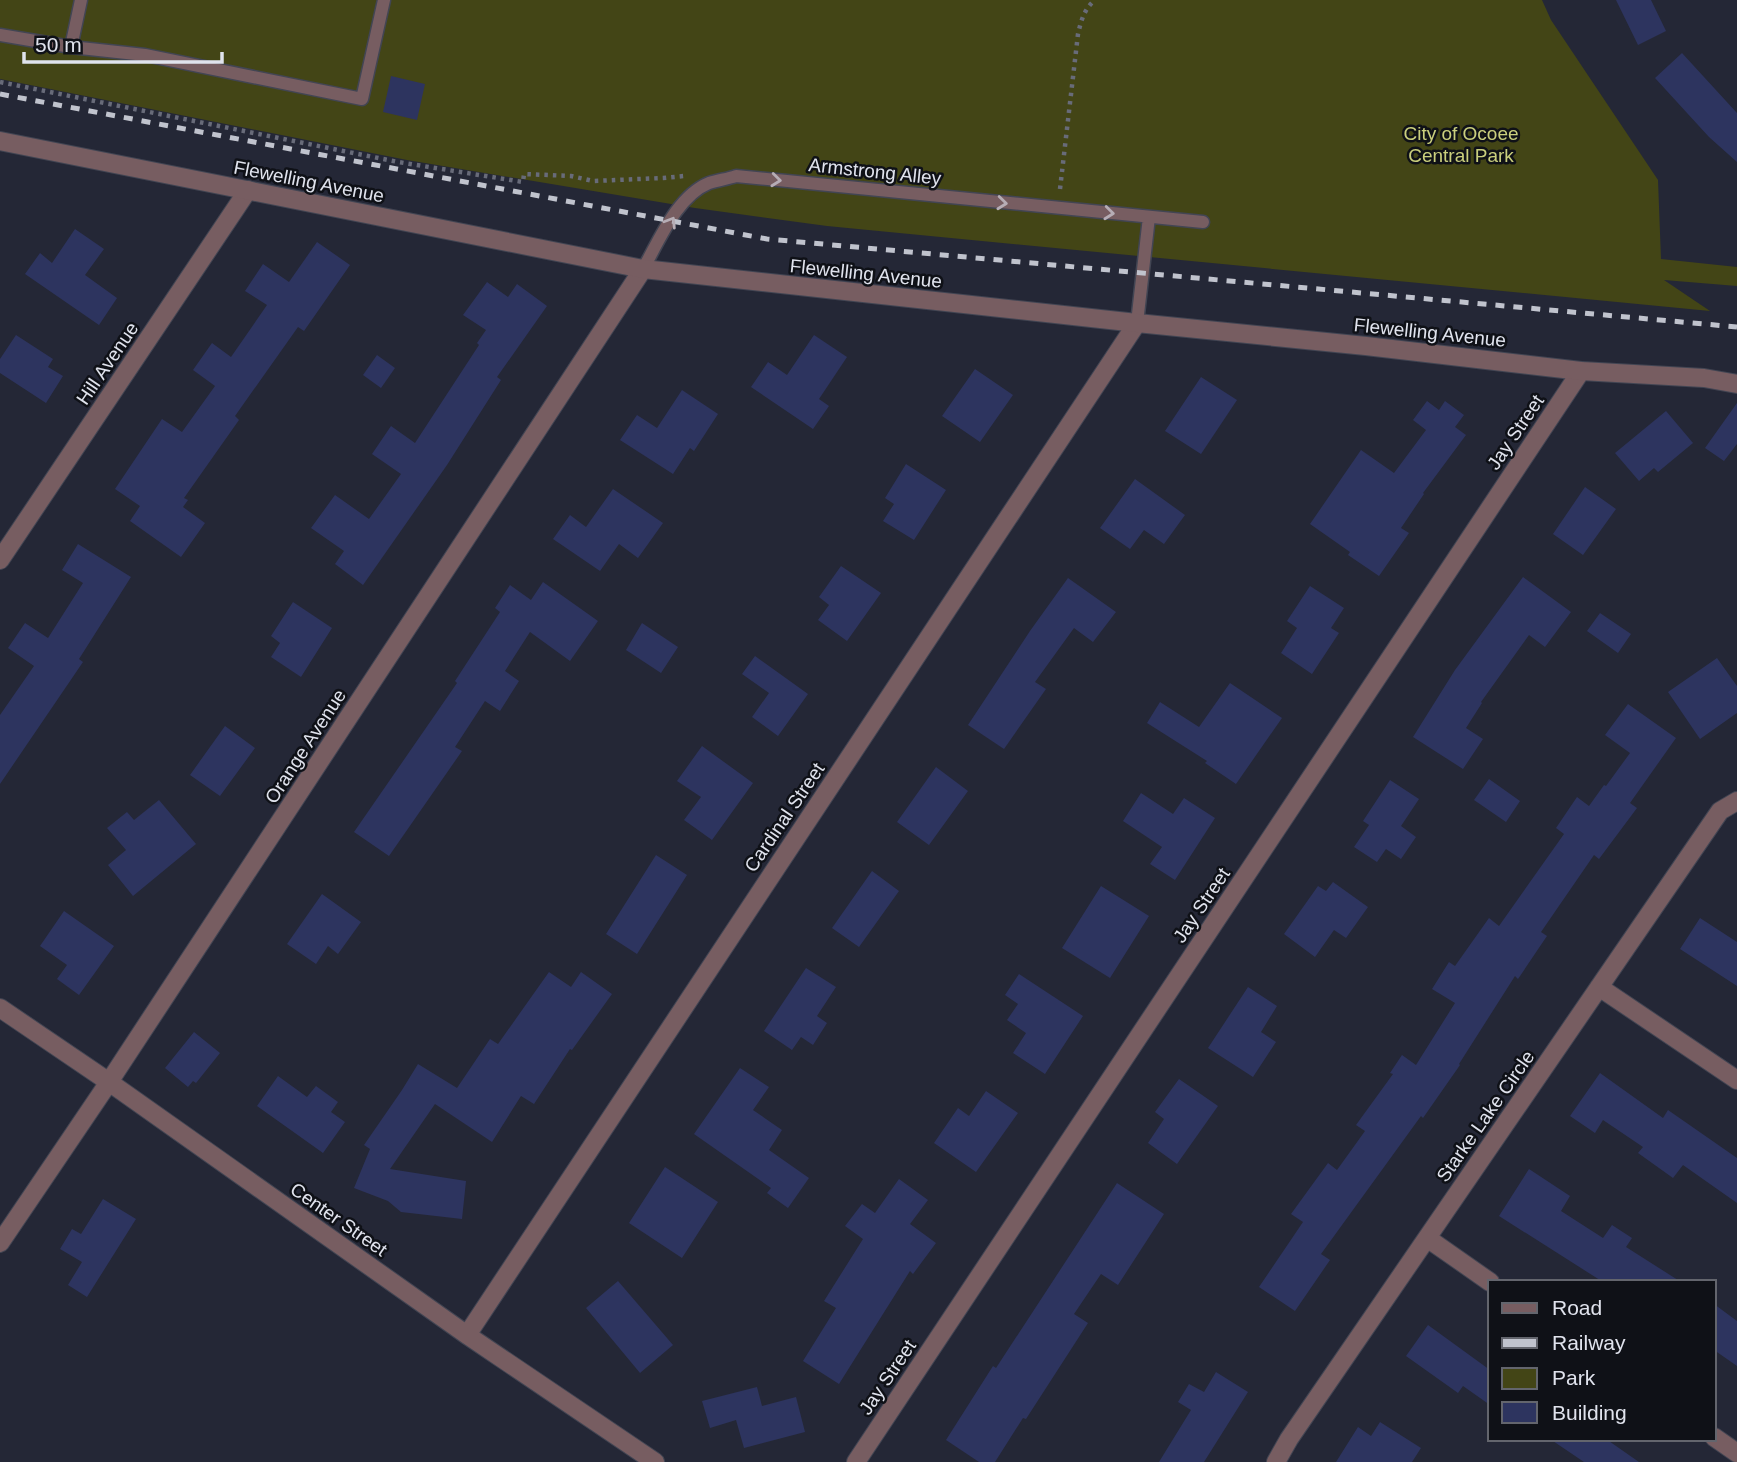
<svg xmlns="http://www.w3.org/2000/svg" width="1737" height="1462" font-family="Arial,sans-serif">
<rect width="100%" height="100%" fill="#242736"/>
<path fill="#434516" d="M0 0H1542L1551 20 1658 180 1661 259 1737 267V286L1664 280 1710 311 827 226 695 208 407 160 0 79Z"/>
<path fill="#2d345f" d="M1616 0H1651L1666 31 1638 45Z
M1682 53 1737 113V162L1709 137 1655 78Z
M391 76 425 84 417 120 383 112Z
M75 229 104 249 85 275 117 298 99 325 25 274 40 253 52 263Z
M317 242 350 265 304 331 298 327 235 416 239 420 184 498 188 500 183 507 205 523 181 557 130 521 140 506 115 489 162 419 182 432 215 386 193 370 212 343 231 357 267 305 245 291 263 264 289 282Z
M487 282 508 297 517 284 547 306 497 377 501 380 447 465 363 585 335 564 344 551 311 528 335 495 369 519 401 474 372 454 391 426 415 443 479 345 477 343 486 330 463 315Z
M16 335 53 359 48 367 63 376 46 403 0 373V359Z
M814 335 847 357 819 399 829 406 813 429 751 387 768 362 787 375Z
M377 355 395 368 381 388 363 375Z
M975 369 1013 395 980 442 942 416Z
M1201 377 1237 400 1201 454 1165 431Z
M682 390 718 414 694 451 690 448 673 474 620 440 637 415 657 428Z
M1427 401 1439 410 1445 401 1464 415 1455 427 1466 435 1423 493 1424 494 1401 528 1409 533 1379 576 1348 555 1350 552 1310 524 1361 450 1394 473 1426 430 1413 420Z
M1737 403V444L1724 461 1705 448Z
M1666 411 1693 443 1658 472 1654 468 1639 481 1615 453Z
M906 464 946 490 914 540 883 521 894 504 885 498Z
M1135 479 1185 515 1164 544 1144 530 1130 549 1100 528Z
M1585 487 1616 509 1583 555 1553 534Z
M613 489 663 523 638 558 619 544 600 571 553 539 570 515 586 527Z
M78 544 131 577 79 659 83 662 0 784V715L34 666 8 648 25 623 48 638 83 583 62 570Z
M841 566 881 593 847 641 818 620 829 605 819 597Z
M1523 577 1571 612 1545 647 1529 635 1481 702 1482 703 1466 728 1483 739 1463 769 1413 737 1455 670Z
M1068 578 1116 612 1093 642 1074 628 1035 682 1046 689 1004 749 968 725 1030 631Z
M543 582 598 621 570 661 530 632 505 671 519 681 500 711 485 701 455 747 462 751 389 856 354 832 457 683 455 681 500 612 495 608 510 585 531 600Z
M1310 586 1344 608 1331 628 1339 633 1312 674 1281 653 1297 628 1287 621Z
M293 602 332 628 301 677 271 657 280 643 271 636Z
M1600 613 1631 634 1618 653 1587 631Z
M642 623 678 647 661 673 626 650Z
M755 656 808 694 778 736 752 717 769 693 742 674Z
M1717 658 1737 686V713L1700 739 1668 692Z
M1230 683 1282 718 1236 784 1205 763 1207 761 1147 723 1160 702 1199 727Z
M1628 704 1676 738 1630 803 1637 808 1599 859 1594 855 1541 932 1547 936 1518 979 1515 976 1459 1064 1460 1065 1423 1118 1421 1116 1321 1254 1330 1260 1295 1311 1259 1287 1303 1222 1291 1214 1328 1163 1337 1170 1365 1131 1356 1125 1393 1074 1390 1073 1402 1055 1416 1065 1455 1003 1432 989 1449 962 1455 966 1489 918 1499 926 1564 834 1556 828 1577 797 1589 806 1604 785 1606 786 1630 753 1605 735Z
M225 726 255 748 220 796 190 775Z
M702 746 753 783 712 840 684 820 701 797 677 781Z
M936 767 968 791 929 845 897 822Z
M1489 779 1520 801 1506 822 1474 800Z
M1390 780 1419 799 1401 826 1416 837 1401 859 1386 849 1377 862 1354 847 1369 825 1363 821Z
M1141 793 1173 814 1184 798 1215 818 1175 880 1150 864 1162 847 1123 821Z
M159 800 196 844 133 896 108 865 126 850 107 828 127 812 134 820Z
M656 855 687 875 637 954 606 934Z
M872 871 899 891 859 947 832 928Z
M1333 882 1368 907 1346 938 1334 930 1315 957 1284 934 1318 886 1326 891Z
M1101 886 1149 916 1110 978 1062 948Z
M322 894 361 922 338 954 328 946 316 964 287 944Z
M64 911 114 946 79 995 57 979 67 965 40 946Z
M1700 918 1737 942V986L1680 949Z
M806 968 836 987 817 1016 827 1023 813 1045 801 1037 792 1050 764 1031Z
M549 972 571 987 581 972 612 994 572 1050 570 1049 534 1104 521 1096 492 1142 435 1104 390 1169 466 1181 462 1219 401 1212 388 1201 354 1188 370 1149 364 1145 402 1090 418 1064 457 1088 490 1039 498 1044Z
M1019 974 1083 1016 1045 1074 1013 1053 1026 1033 1007 1020 1018 1004 1005 995Z
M1248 987 1277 1006 1261 1032 1276 1042 1253 1077 1208 1048Z
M194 1032 220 1053 196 1083 193 1081 188 1087 165 1068Z
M740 1068 769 1087 753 1110 782 1130 769 1150 809 1178 788 1208 767 1193 771 1188 694 1134Z
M1600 1073 1663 1118 1668 1110 1737 1158V1203L1683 1165 1673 1178 1638 1153 1643 1147 1603 1120 1595 1133 1570 1116Z
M278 1076 307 1097 316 1086 338 1102 331 1112 345 1122 323 1153 257 1106Z
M1179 1079 1218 1106 1177 1164 1148 1143 1164 1119 1155 1112Z
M986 1091 1018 1113 976 1172 934 1143 958 1108 969 1116Z
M665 1167 718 1202 682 1258 629 1223Z
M1529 1169 1570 1196 1561 1211 1603 1238 1612 1225 1632 1238 1626 1247 1681 1282H1603L1499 1216Z
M899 1179 928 1200 910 1224 936 1243 913 1274 910 1271 839 1384 803 1361 836 1308 824 1301 863 1239 845 1226 862 1204 875 1213Z
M1117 1183 1164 1214 1118 1285 1101 1274 1074 1314 1088 1323 1026 1419 1023 1418 995 1462H979L946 1440 993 1366 996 1368Z
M103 1199 136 1219 87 1297 68 1285 82 1262 60 1249 72 1229 81 1234Z
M618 1281 673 1345 640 1373 586 1308Z
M1714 1304 1737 1321V1366L1714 1350Z
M1428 1325 1490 1370V1405L1463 1386 1458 1393 1406 1356Z
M1216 1372 1248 1392 1204 1462H1159L1191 1410 1178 1402 1189 1384 1204 1392Z
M757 1387 762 1406 796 1397 805 1432 744 1448 736 1420 710 1428 702 1401Z
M1380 1422 1421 1448 1412 1462H1336L1358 1427 1371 1436Z
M1550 1439H1606L1639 1462H1584Z"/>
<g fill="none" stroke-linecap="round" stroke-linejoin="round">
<defs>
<path id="service" d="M0 35 71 47 145 55 362 99 384 0
M71 47 81 0
M643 269C659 241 677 196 709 183 718 180 728 179 736 176L1203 222
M1137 323 1149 217"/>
<path id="minor" d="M0 560 248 190
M1599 987 1737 1080
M0 1008 109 1082 467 1335 655 1462
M1427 1238 1490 1282
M0 1243 109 1082 643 269
M467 1335 1137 323
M1714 1437 1737 1453
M856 1462 1581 371
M1276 1462 1289 1439 1720 811 1737 801"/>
<path id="tertiary" d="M0 141 643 269 1137 323 1366 346 1581 371 1704 378 1737 384"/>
</defs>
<use href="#service" stroke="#424553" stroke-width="15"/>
<use href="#minor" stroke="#424553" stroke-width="20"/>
<use href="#tertiary" stroke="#424553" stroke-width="20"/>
<path stroke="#686b79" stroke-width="4.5" stroke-dasharray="3.5 5" stroke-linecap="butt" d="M0 82 398 162 523 182 524 174 571 176 593 181 663 178 684 176
M1060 189 1078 34C1081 21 1084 9 1095 0"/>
<use href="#service" stroke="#775d61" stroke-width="12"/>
<use href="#minor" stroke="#775d61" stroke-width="18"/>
<use href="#tertiary" stroke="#775d61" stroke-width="18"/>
<path stroke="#c0c3cd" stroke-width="5" stroke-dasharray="9 9" stroke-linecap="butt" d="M0 94 767 239 1737 327"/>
</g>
<defs><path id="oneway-chevron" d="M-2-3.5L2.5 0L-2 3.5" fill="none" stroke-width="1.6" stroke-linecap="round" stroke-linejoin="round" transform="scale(1.75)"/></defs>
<g stroke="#b6adb5">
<use href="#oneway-chevron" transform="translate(776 180) rotate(6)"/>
<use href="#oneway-chevron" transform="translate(1002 203) rotate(6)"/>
<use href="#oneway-chevron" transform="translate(1109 213) rotate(6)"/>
<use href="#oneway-chevron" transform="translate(671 222) rotate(-58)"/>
</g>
<g text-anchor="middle" stroke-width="5" stroke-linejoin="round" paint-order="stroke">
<g font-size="19" fill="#cacf7d" stroke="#0f1117">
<text x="1461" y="140">City of Ocoee<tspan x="1461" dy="22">Central Park</tspan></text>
</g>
<g font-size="19" fill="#e0e3ed" stroke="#0f1117">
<text transform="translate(875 171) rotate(6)" y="7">Armstrong Alley</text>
<text transform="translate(309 181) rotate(11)" y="7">Flewelling Avenue</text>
<text transform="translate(866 273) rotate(6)" y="7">Flewelling Avenue</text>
<text transform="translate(1430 332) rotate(6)" y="7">Flewelling Avenue</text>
<text transform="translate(107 363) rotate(-56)" y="7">Hill Avenue</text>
<text transform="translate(1515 432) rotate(-56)" y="7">Jay Street</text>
<text transform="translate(305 746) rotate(-57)" y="7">Orange Avenue</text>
<text transform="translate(784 817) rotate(-56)" y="7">Cardinal Street</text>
<text transform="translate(1201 905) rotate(-56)" y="7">Jay Street</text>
<text transform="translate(1485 1116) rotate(-55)" y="7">Starke Lake Circle</text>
<text transform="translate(339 1219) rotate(35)" y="7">Center Street</text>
<text transform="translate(887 1377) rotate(-56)" y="7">Jay Street</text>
</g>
</g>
<rect x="1488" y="1280" width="228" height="161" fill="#0f1117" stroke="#63656d" stroke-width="2"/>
<rect x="1502" y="1303" width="35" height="10" fill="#775d61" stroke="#63656d" stroke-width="2"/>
<text x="1552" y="1315" font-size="21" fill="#e0e3ed">Road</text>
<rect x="1502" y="1338" width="35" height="10" fill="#c0c3cd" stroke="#63656d" stroke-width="2"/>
<text x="1552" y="1350" font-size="21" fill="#e0e3ed">Railway</text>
<rect x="1502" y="1368" width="35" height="21" fill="#434516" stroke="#63656d" stroke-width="2"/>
<text x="1552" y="1385" font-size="21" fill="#e0e3ed">Park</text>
<rect x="1502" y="1402" width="35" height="21" fill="#2d345f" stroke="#63656d" stroke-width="2"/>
<text x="1552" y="1420" font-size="21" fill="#e0e3ed">Building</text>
<path d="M24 52v10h198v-10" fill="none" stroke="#e0e3ed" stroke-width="3.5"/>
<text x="35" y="52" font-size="21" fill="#e0e3ed" stroke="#0f1117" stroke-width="5" paint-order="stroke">50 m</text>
</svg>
